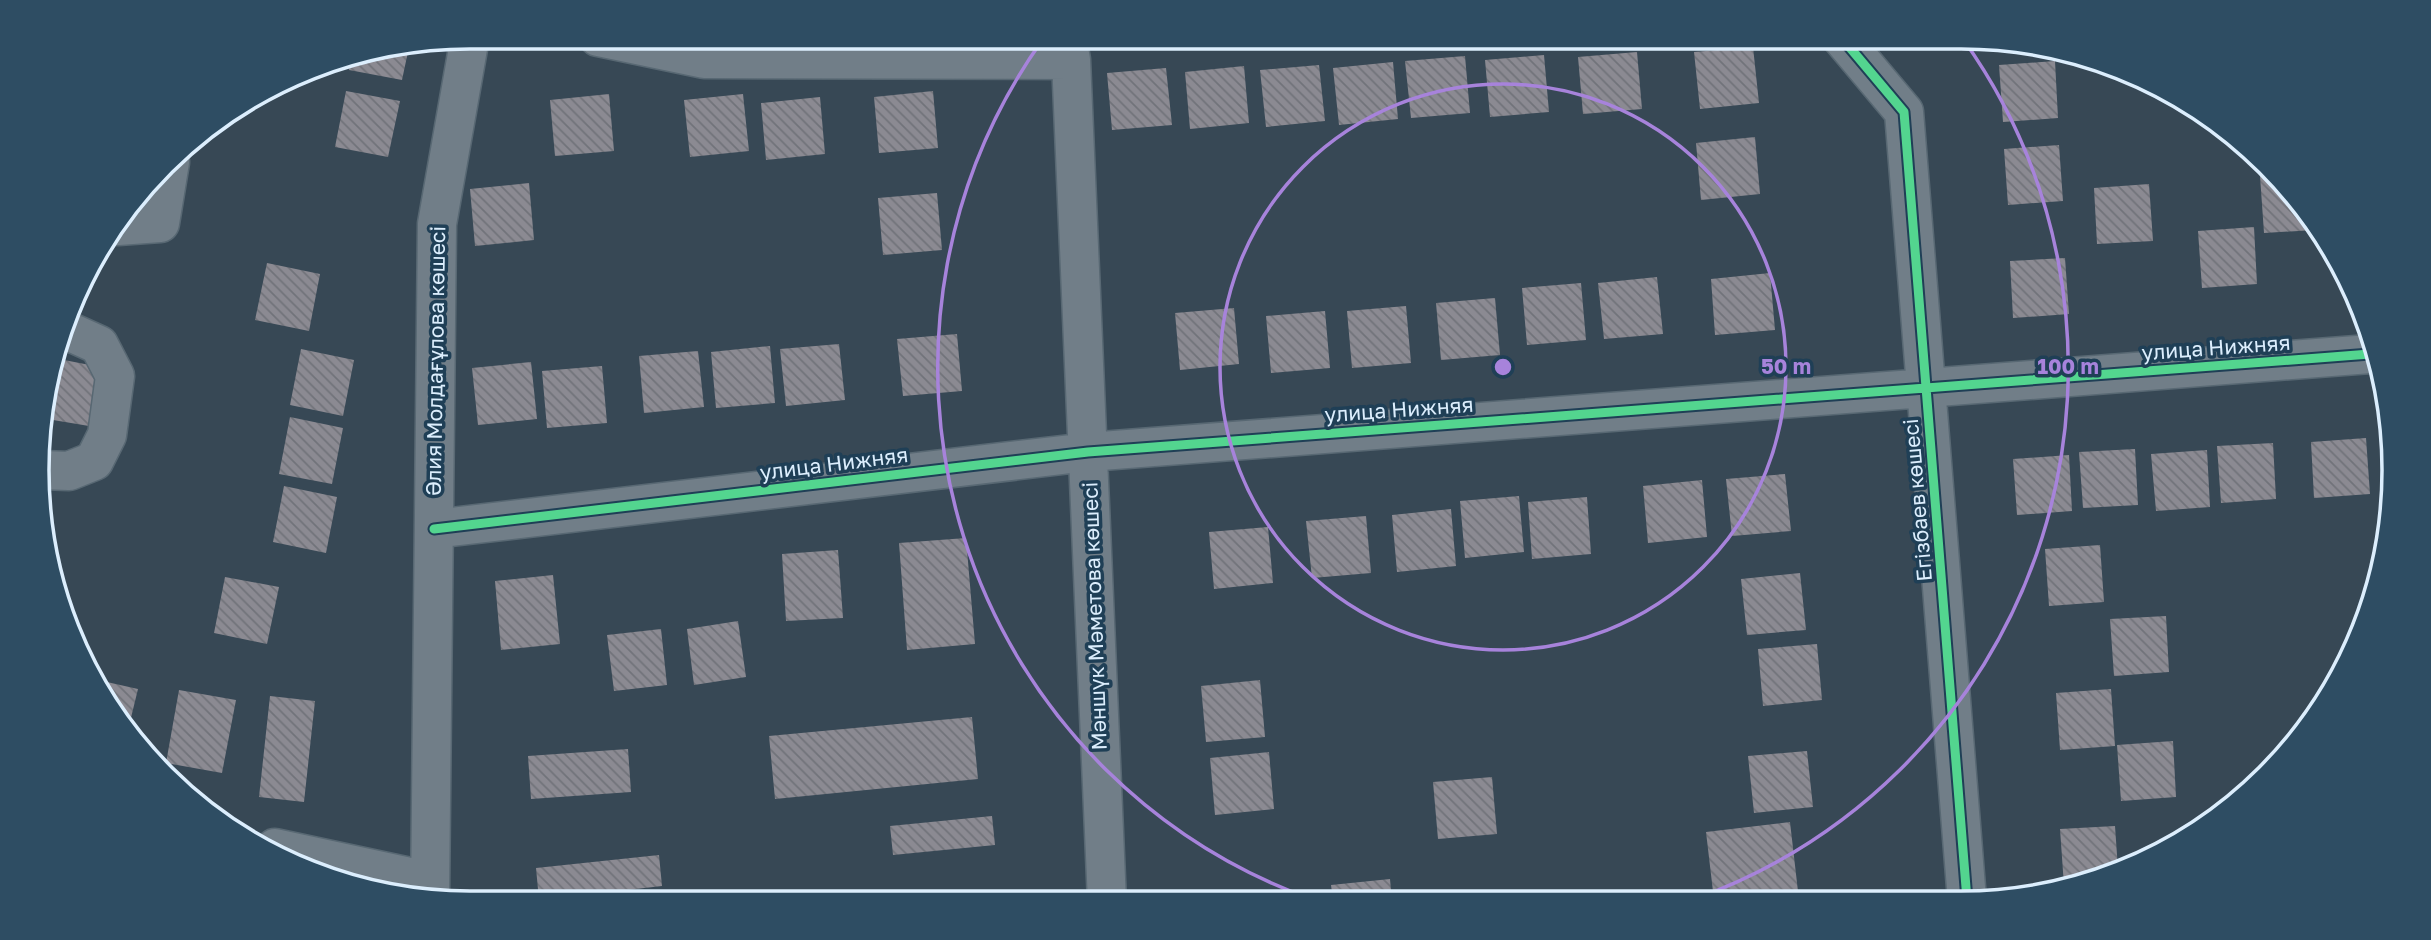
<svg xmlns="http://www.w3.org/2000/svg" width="2431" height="940" font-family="'Golos Text',sans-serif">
<defs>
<pattern id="building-back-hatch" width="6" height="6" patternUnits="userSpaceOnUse" patternTransform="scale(1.75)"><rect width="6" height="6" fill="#8b8a92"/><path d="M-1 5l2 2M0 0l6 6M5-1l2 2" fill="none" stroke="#71737a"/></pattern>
</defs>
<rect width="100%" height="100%" fill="#374855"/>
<path fill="url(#building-back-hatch)" d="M409 47 402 80 349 70 351 56Z
M1753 47 1759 103 1700 109 1694 52Z
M1637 52 1642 109 1583 114 1578 57Z
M1544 55 1549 112 1490 117 1485 60Z
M1465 56 1470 113 1411 118 1405 61Z
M2055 61 2058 118 2003 122 1999 65Z
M1393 62 1398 119 1339 125 1333 68Z
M1319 65 1325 121 1266 127 1260 70Z
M1244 66 1249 123 1190 129 1185 72Z
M1166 68 1172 125 1112 130 1107 73Z
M346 91 400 101 388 157 335 147Z
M933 91 938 148 879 153 874 97Z
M609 94 614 151 555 156 550 100Z
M743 94 749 151 690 157 684 100Z
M820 97 825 154 766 160 761 103Z
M1755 137 1760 194 1701 200 1696 143Z
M2059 145 2063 201 2008 205 2004 149Z
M2260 176H2268L2315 230 2264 233Z
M529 183 534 240 475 246 470 189Z
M2149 184 2153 241 2097 244 2094 188Z
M937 193 942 250 883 255 878 198Z
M2254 227 2257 284 2202 288 2198 231Z
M2065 258 2069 314 2013 318 2010 261Z
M267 263 320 274 309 331 255 320Z
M1770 273 1775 330 1715 335 1711 279Z
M1657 277 1663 334 1604 339 1598 283Z
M1581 283 1586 340 1527 345 1522 288Z
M1495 298 1500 355 1441 360 1436 303Z
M1406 306 1411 363 1352 368 1347 311Z
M1234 308 1239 364 1180 370 1175 313Z
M1325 311 1330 368 1271 373 1266 316Z
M957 334 962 391 903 396 897 339Z
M839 344 845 400 786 406 780 349Z
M770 346 775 403 716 408 711 352Z
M301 349 354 360 343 416 290 405Z
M698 351 704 407 644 413 639 356Z
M59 359 100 367 89 426 41 418Z
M531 362 537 419 478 425 472 368Z
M602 366 607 423 547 428 542 371Z
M290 417 343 428 332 484 279 474Z
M2390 425 2387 472H2385L2382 426Z
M2366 438 2370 494 2314 498 2311 442Z
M2273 443 2276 499 2221 503 2217 446Z
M2135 449 2138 505 2083 508 2079 452Z
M2207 450 2210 507 2156 511 2151 454Z
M2069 455 2072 511 2017 515 2013 459Z
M1785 474 1791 531 1732 536 1726 479Z
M1702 480 1707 537 1648 543 1643 486Z
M284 486 337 497 326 553 273 542Z
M1519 496 1524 552 1465 558 1460 501Z
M1587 497 1591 554 1532 559 1528 502Z
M1451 509 1456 566 1397 572 1392 515Z
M1366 516 1371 573 1312 578 1306 521Z
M1268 527 1273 583 1214 589 1209 532Z
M966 538 975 644 907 650 899 543Z
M2100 545 2104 602 2049 606 2045 549Z
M838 550 843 618 786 621 782 554Z
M1800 573 1806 630 1747 635 1741 579Z
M553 575 560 644 501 650 495 581Z
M225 577 279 587 267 644 214 633Z
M2166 616 2169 672 2114 676 2110 619Z
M738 621 746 677 694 685 687 629Z
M661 629 667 685 614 691 607 635Z
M1817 644 1822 700 1763 706 1758 649Z
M98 680 138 689 128 730 110 710Z
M1260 680 1265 737 1206 742 1201 686Z
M2111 689 2115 746 2060 750 2056 693Z
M179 690 236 700 222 773 166 763Z
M270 696 315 701 304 802 259 797Z
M972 717 978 779 775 799 769 736Z
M2173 741 2176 797 2121 801 2117 745Z
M628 749 631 792 531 799 528 756Z
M1807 751 1813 807 1754 813 1748 756Z
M1269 752 1274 809 1215 815 1210 758Z
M1492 777 1497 834 1438 839 1433 782Z
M992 816 995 845 893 855 890 826Z
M1790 822 1799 900H1714L1706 832Z
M2115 826 2118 869 2064 886 2060 829Z
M659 855 662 886 539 900 536 868Z
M1390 879 1392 901H1333L1331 885Z"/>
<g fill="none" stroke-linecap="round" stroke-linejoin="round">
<defs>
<path id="minor" d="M598 37 704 59 1071 60
M1067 37 1071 60 1107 902
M1841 37 1904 112 1967 900
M118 226 160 223 170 162
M42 470 69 471 94 461 107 435 115 376 99 345 68 331
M434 529 1088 452 2370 354
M275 848 429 881
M430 898 437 224 470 37"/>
</defs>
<use href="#minor" stroke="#586873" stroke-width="41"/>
<use href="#minor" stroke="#717e88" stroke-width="38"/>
<defs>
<path id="cycleway" d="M1841 37 1904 112 1967 900
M434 529 1088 452 2370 354"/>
</defs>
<use href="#cycleway" stroke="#1f3f56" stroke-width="13"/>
<use href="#cycleway" stroke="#53d58f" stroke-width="9"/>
</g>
<g fill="none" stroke="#a783db" stroke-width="3.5">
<circle cx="1503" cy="367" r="283"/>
<path d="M1314 900A565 565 0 0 1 1043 39M1963 39A565 565 0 0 1 1692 900"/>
</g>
<g text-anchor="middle" stroke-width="7" stroke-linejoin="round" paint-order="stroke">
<g font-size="21" fill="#dceefd" stroke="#1f3f56">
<text transform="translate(2216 348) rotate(-4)" y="7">улица Нижняя</text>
<text transform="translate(436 361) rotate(-89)" y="7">Әлия Молдағұлова көшесі</text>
<text transform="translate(1399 410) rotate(-4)" y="7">улица Нижняя</text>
<text transform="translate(834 464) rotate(-7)" y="7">улица Нижняя</text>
<text transform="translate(1918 500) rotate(-95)" y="7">Егізбаев көшесі</text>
<text transform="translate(1095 616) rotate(-92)" y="7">Мәншүк Мәметова көшесі</text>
</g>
</g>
<path d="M0 0H2431V940H0ZM470 49H1961A421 421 0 0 1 2382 470V470A421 421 0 0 1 1961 891H470A421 421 0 0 1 49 470V470A421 421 0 0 1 470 49Z" fill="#2e4d63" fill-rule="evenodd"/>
<path fill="none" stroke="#dceefd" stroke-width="3.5" d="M470 49H1961A421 421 0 0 1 2382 470V470A421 421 0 0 1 1961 891H470A421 421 0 0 1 49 470V470A421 421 0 0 1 470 49Z"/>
<circle cx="1503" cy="367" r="10" fill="#a783db" stroke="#1f3f56" stroke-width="3.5"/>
<g font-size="21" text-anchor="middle" font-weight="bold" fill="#a783db" stroke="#1f3f56" stroke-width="7" stroke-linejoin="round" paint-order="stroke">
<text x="1786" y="374">50 m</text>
<text x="2068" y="374">100 m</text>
</g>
</svg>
